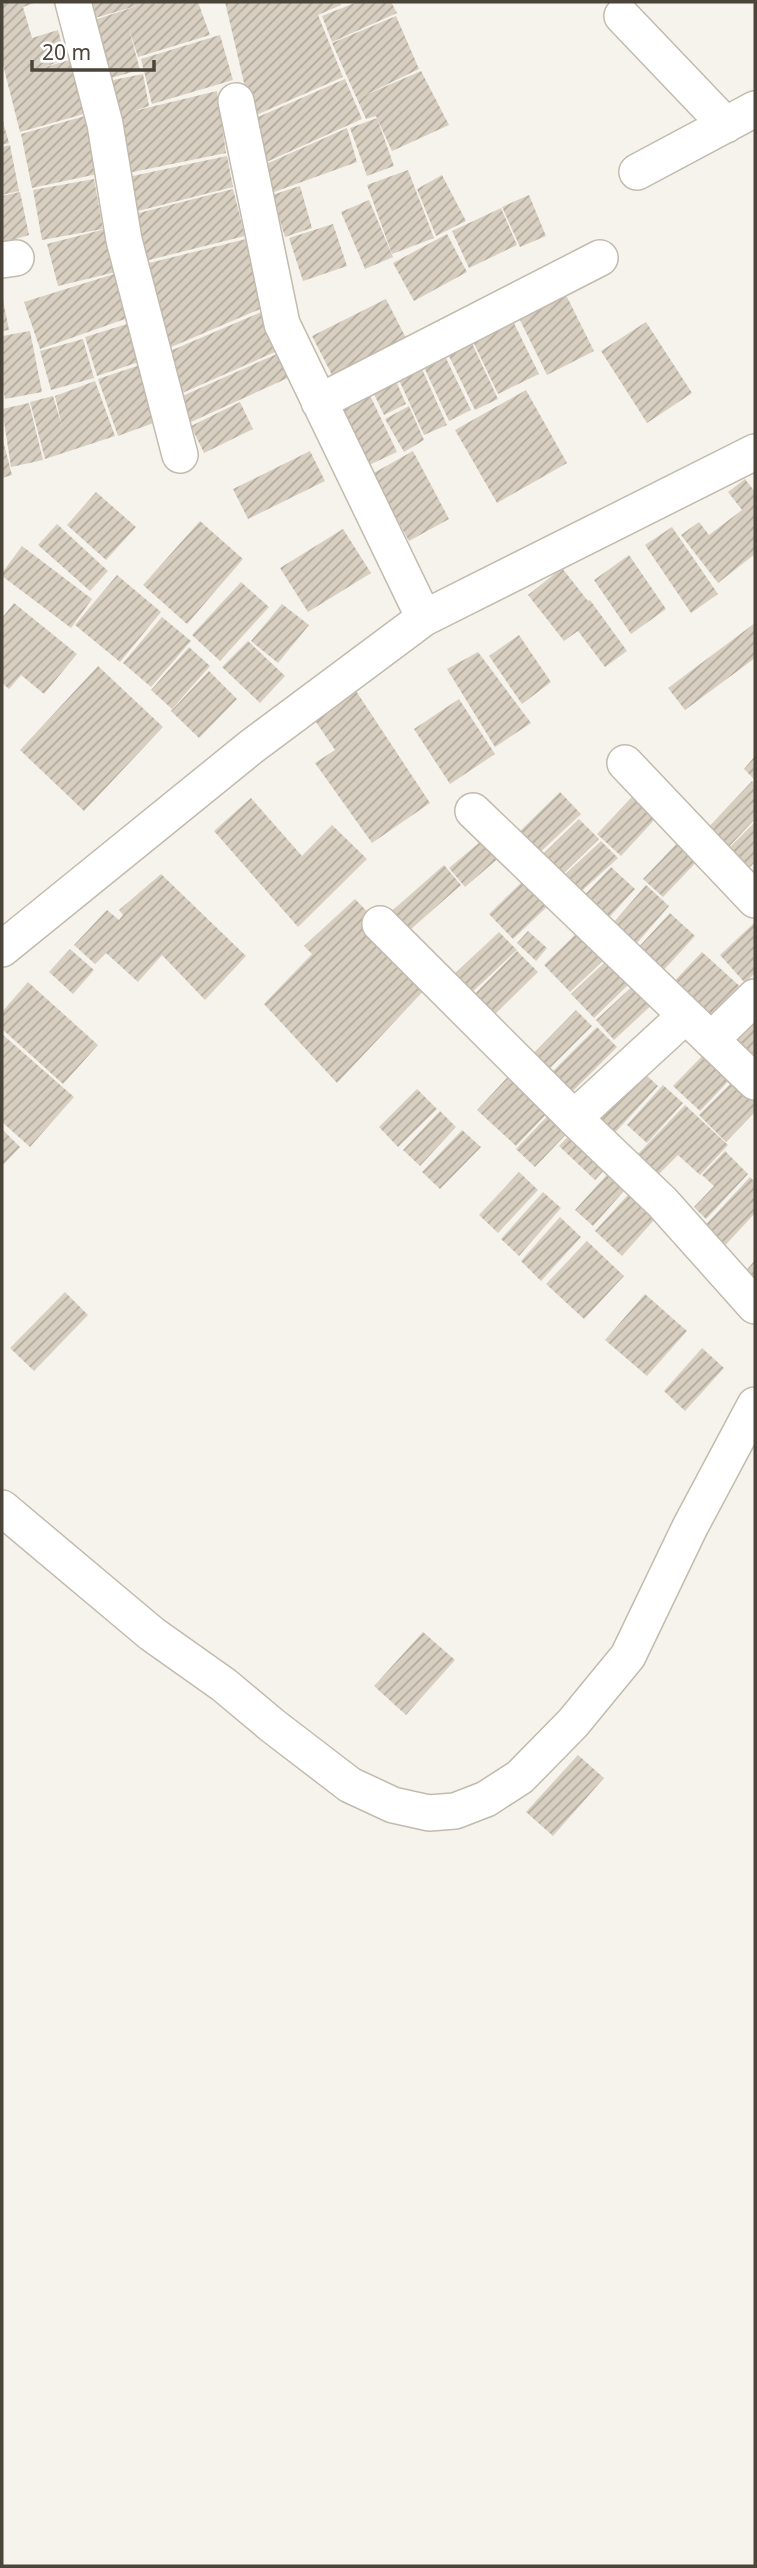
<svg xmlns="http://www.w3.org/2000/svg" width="757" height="2568" font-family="'Noto Sans',sans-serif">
<defs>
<pattern id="building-hatch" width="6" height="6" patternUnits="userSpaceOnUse" patternTransform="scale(1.75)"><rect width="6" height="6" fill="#d8cfc1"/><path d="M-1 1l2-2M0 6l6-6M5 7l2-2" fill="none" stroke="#b1aa9e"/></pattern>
</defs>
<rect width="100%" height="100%" fill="#f6f3ec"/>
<path fill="url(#building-hatch)" d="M2 2H37L23 7 32 38 58 30 66 59 42 68 76 58 91 112 20 132 2 61Z
M82 2H198L210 35 138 57 129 29 140 70 103 80 88 22 143 4 88 20Z
M225 2H340L341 5 318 15 343 77 252 117Z
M357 2H391L397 13 332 42 322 16Z
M396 16 419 69 361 97 421 71 449 125 392 151 376 116 366 119 332 43Z
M220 35 233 80 152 104 141 59Z
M143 74 149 106 134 111 217 91 226 153 123 174 103 82Z
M345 79 362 119 262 164 251 120Z
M92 114 102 173 32 188 21 134Z
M2 118 9 143 2 145Z
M377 118 394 166 367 176 350 128Z
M347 128 357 162 274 192 264 165Z
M10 145 19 191 2 195V147Z
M227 156 233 187 130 213 123 178Z
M408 170 434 238 392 254 367 185Z
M442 175 466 221 436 236 417 189Z
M94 179 103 229 42 240 33 190Z
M300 186 312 228 285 237 272 195Z
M233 189 245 236 141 262 131 215Z
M20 192 29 235 2 243V196Z
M529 195 546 236 520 247 502 207Z
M369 200 393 257 365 269 341 212Z
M501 208 517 245 469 268 452 231Z
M333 224 347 266 303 281 289 238Z
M105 229 116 272 58 286 47 244Z
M447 234 467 272 414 301 393 263Z
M246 239 265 307 162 351 141 265Z
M114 274 128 318 40 349 24 302Z
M564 291 594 351 547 375 517 314Z
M2 295 9 330 2 331Z
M386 299 406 338 332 375 312 336Z
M266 310 282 349 180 394 163 354Z
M510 315 539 374 498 394 470 335Z
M646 322 692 393 647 423 601 351Z
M127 324 139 362 97 376 85 337Z
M30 331 42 392 5 399 2 382V336Z
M83 339 94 378 51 390 40 351Z
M470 339 498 399 475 410 446 350Z
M443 352 471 410 449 421 422 363Z
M279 353 290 377 191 422 180 397Z
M418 360 447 425 424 435 395 371Z
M140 365 159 421 118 436 98 379Z
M395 379 406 404 384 415 372 390Z
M95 381 115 436 45 459 30 402 53 396 62 426 55 396Z
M367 389 397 452 369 465 339 402Z
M526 390 567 463 497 503 455 430Z
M240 402 253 429 204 453 191 426Z
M29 403 43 460 11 467 2 409Z
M409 406 424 440 404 452 385 419Z
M2 437 12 475 2 478Z
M310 451 325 481 248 519 233 489Z
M413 451 449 519 409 541 372 474Z
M745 479 755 492V554L718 583 681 535 699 522 709 535 742 510 728 492Z
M96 492 136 527 106 560 67 525Z
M200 521 243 559 187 624 143 585Z
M57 524 108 571 90 591 38 545Z
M672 527 718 594 691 613 645 545Z
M343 529 371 573 308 612 280 568Z
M22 546 92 599 71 628 2 576V573Z
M629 555 666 609 631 634 594 580Z
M562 568 588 601 590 600 627 651 605 667 578 631 564 641 528 595Z
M117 575 161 612 120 662 75 625Z
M241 582 269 607 220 661 192 635Z
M14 603 77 654 44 694 21 675 9 689 2 683V618Z
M282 604 309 625 278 663 251 641Z
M162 617 191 641 151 687 123 663Z
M755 623V658L685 710 668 688Z
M519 635 551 682 522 704 489 656Z
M248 641 285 676 260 703 222 667Z
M189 647 210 666 172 709 151 690Z
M478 652 531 723 495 747 447 669Z
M98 666 163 727 84 811 20 750Z
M209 671 237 699 199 738 171 711Z
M356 691 430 803 372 843 315 763 335 750 314 719Z
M459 699 495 754 450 784 414 729Z
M755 756V780L744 769Z
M752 781 755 784V819L724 852 704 832Z
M560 792 581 814 535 857 516 835Z
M633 796 656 818 621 856 597 834Z
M251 798 302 856 332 825 367 859 298 927 214 831Z
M579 819 599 839 561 876 541 856Z
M755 822V862L748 869 728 849Z
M492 832 508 850 465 887 449 868Z
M684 836 703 855 663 897 643 879Z
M601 841 618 858 575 897 559 880Z
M444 865 461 885 402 937 385 917Z
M611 867 635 889 604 923 580 900Z
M161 874 246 956 205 1000 162 955 138 982 106 953 95 964 74 945 107 910 119 920 123 915 119 910Z
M526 878 550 904 513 939 489 914Z
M646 885 669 906 631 950 607 930Z
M355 899 388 933 429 985 337 1083 264 1004 312 954 304 946Z
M670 913 695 936 660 974 635 951Z
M755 922V973L745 983 720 955Z
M580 930 607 957 570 992 544 965Z
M528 931 547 948 536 961 517 943Z
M499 932 517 950 464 1000 446 982Z
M70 949 94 970 73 994 49 972Z
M517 951 538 972 488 1021 468 1001Z
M702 952 744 990 709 1029 666 990Z
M606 961 628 985 594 1018 571 994Z
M28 982 98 1045 63 1084 2 1029V1012Z
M637 982 655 1002 614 1040 596 1020Z
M755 1008V1051L746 1061 725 1039Z
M576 1010 592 1026 542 1076 527 1060Z
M597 1027 617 1047 568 1096 548 1076Z
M2 1034 74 1097 30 1147 2 1122Z
M712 1046 738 1071 700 1111 673 1086Z
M515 1069 554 1106 516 1146 477 1110Z
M640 1069 658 1086 610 1138 592 1121Z
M737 1077 755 1094V1112L726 1142 699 1115Z
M663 1085 683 1103 647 1143 627 1125Z
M417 1089 437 1109 398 1147 379 1127Z
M685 1105 728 1145 700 1175 678 1155 658 1175 637 1155Z
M556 1107 575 1125 535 1167 516 1149Z
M440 1111 456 1127 420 1166 403 1150Z
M576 1128 612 1162 595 1180 559 1146Z
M2 1129 20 1147 2 1166Z
M462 1130 481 1147 440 1189 422 1172Z
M725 1151 748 1174 706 1219 694 1207 714 1186 702 1175Z
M613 1168 631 1183 593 1226 575 1210Z
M519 1172 538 1190 498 1233 479 1215Z
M750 1177 755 1182V1213L720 1251 699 1232Z
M636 1186 662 1211 622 1256 595 1231Z
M543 1192 561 1208 519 1256 501 1239Z
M560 1217 581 1237 541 1281 521 1261Z
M587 1241 624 1276 584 1319 546 1284Z
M755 1260V1282L744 1273Z
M65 1292 88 1315 34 1371 10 1348Z
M645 1294 687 1331 647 1376 605 1340Z
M702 1348 724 1368 685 1411 664 1391Z
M423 1632 455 1660 406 1715 374 1686Z
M578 1755 604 1778 553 1836 526 1812Z"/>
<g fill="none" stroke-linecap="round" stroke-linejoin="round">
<defs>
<path id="minor" d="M73 2 105 124 124 240 180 455
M622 16 726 125
M236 101 282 324 424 618
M637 172 755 109
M2 260 16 258
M319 402 600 258
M625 763 755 900
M473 811 755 1082
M380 924 574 1118 662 1202 755 1306
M2 949 251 747 424 618 755 452
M711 1040 755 997
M574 1118 685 1016
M2 1508 152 1634 224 1685 273 1726 350 1785 393 1805 429 1813 455 1811 486 1799 520 1777 573 1723 628 1656 690 1527 755 1405"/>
</defs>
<use href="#minor" stroke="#c2bbae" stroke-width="38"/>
<use href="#minor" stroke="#fff" stroke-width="35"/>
</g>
<rect width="757" height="2568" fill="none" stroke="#4b4439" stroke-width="7"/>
<path d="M32 60v10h122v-10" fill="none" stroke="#4b4439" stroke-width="3.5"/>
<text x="42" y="60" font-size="21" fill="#4b4439" stroke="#ffffff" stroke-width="5" paint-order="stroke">20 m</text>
</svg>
